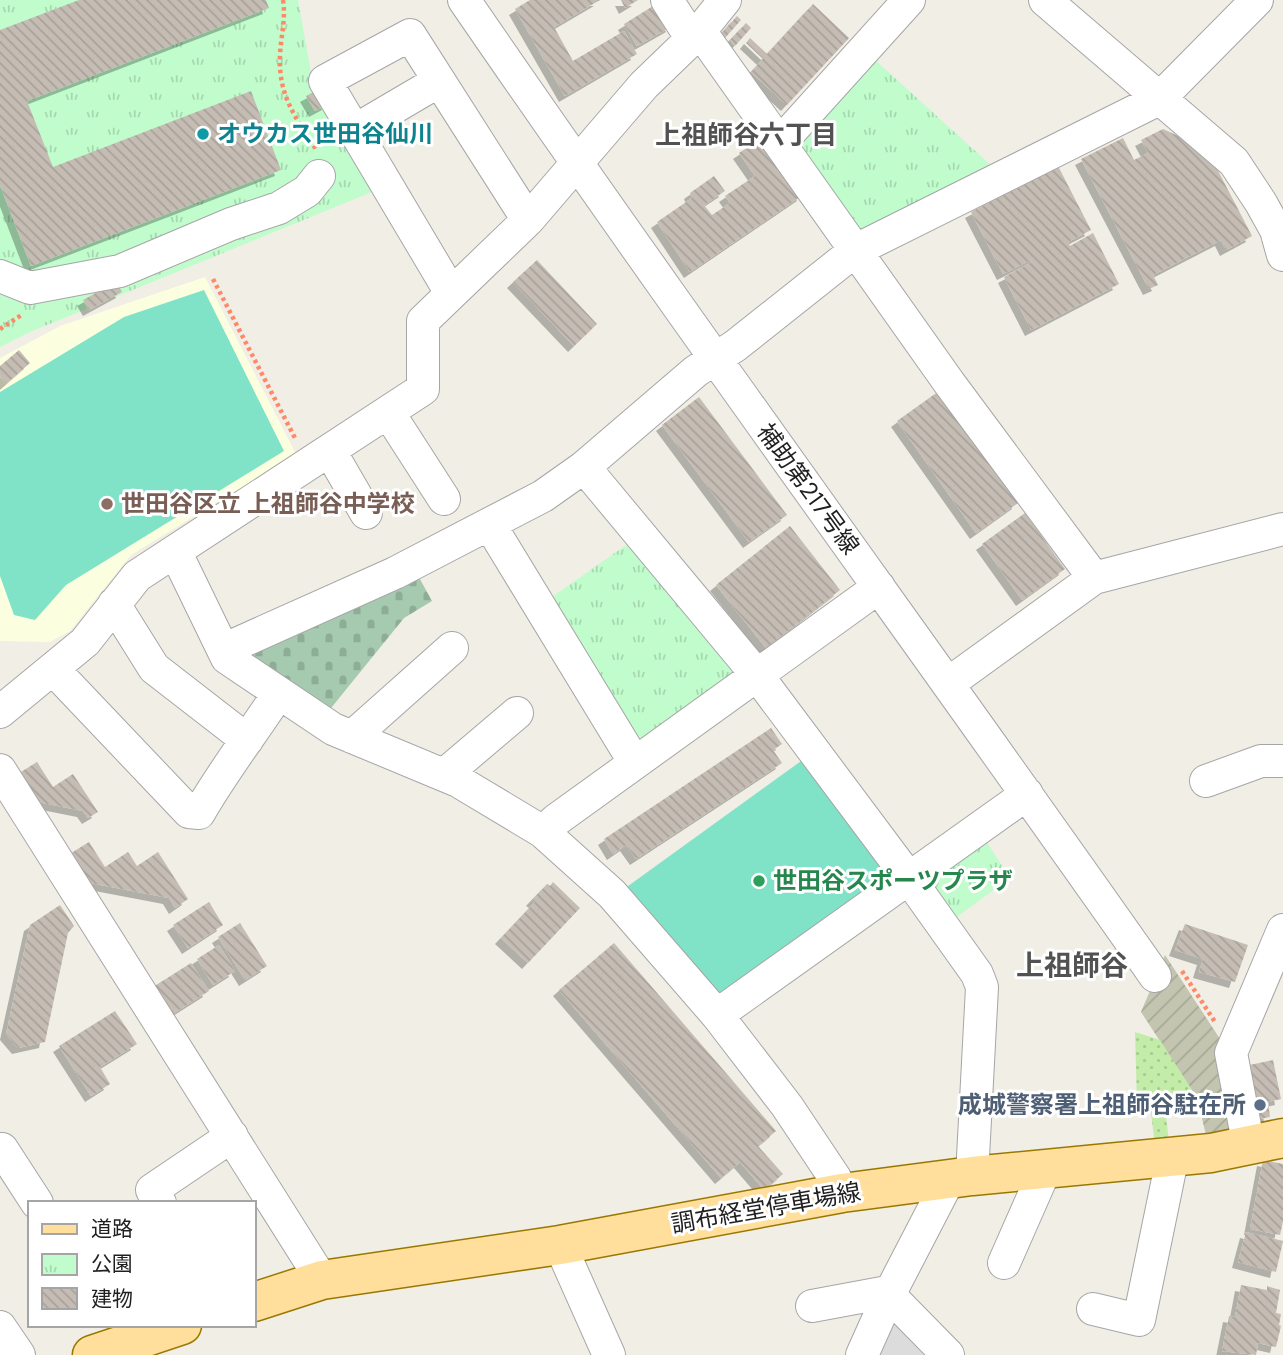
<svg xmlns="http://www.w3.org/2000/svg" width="1283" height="1355" font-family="'DM Sans','Noto Sans JP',sans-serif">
<defs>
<pattern id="construction-furrows" width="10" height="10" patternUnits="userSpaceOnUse" patternTransform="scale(1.75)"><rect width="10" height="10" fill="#c3c5b0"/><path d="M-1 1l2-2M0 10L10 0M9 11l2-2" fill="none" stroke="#a7a997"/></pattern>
<pattern id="grass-dots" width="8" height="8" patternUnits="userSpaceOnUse" patternTransform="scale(1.75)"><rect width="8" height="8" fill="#c3eca9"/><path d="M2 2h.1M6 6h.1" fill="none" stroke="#a7ca91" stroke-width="1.8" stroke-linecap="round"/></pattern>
<pattern id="cemetery-stones" width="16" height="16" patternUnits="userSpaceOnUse" patternTransform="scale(1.75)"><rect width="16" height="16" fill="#a5caaf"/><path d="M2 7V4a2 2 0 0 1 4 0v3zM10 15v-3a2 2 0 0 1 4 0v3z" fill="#8ead96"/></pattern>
<pattern id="park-tufts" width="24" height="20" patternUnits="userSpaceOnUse" patternTransform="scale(1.75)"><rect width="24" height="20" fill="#c1fccc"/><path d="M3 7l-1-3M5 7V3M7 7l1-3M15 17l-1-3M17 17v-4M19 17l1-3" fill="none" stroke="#a5d8af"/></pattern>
<pattern id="building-back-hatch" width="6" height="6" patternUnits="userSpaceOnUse" patternTransform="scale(1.75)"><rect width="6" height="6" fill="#c5bdb4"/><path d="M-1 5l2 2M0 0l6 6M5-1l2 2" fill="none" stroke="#a9a29a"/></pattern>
<filter id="shadow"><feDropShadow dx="-6" dy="6" stdDeviation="0" flood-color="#0004"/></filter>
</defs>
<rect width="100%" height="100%" fill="#f0eee5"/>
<path fill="#dddcdc" d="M891 1313 932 1355H872Z"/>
<path fill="#fcffdf" d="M205 277 296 454 131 555 70 631 50 642 0 641V358L60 326Z"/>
<path fill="url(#construction-furrows)" d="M1165 955 1224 1045 1235 1121 1226 1139 1208 1143 1197 1098 1141 1012Z"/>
<path fill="url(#grass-dots)" d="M1135 1032 1160 1040 1197 1098 1164 1099 1169 1142 1155 1145 1150 1105H1137Z"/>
<path fill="url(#cemetery-stones)" d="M416 572 432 601 404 618 327 713 237 653Z"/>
<path fill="url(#park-tufts)" d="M0 0H298L311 73 379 189 30 332 0 347Z
M873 58 994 168 865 232 856 229 801 152V136Z
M632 541 736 669V680L647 739 633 735 549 599Z
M984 838 1010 878 950 922 926 887 929 878Z"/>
<path fill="#80e3c7" d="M204 290 284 451 66 585 35 620 14 615 0 576V392L124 317Z
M808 756 895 873 720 1001 624 889Z"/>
<path fill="url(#building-back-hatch)" filter="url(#shadow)" d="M79 0H266L269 8 27 101 53 167 251 91 281 170 31 266 0 185V30Z
M530 0H600L554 27 573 61 624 31 637 54 565 96 515 9Z
M621 0H638L625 8Z
M658 3 672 26 637 46 624 24Z
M813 4 849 38 787 105 751 72 763 59 746 43 750 38 767 54Z
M737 16 741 20 725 38 721 34Z
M746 23 751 28 735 46 730 40Z
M319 89 328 104 315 111 306 96Z
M1163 129 1187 140 1214 163 1252 236 1226 250 1221 240 1153 275 1158 285 1149 289 1081 159 1123 138 1134 160 1148 153 1141 140Z
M763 137 803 195 690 272 657 222 692 198 690 193 714 176 725 191 704 205 712 215 730 203 725 196 755 176 739 153Z
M1058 166 1091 230 1068 242 1070 246 1093 233 1119 284 1031 330 1004 277 1032 262 1031 260 1003 274 971 212Z
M537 260 597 324 574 346 513 282Z
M116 282 122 292 89 310 83 300Z
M19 350 30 363 6 384 0 376V366Z
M939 391 1018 503 976 533 897 421Z
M699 397 787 515 749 542 662 425Z
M1025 513 1065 569 1022 600 982 544Z
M790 526 840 590 766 648 716 585Z
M771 728 782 744 773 750 782 763 636 859 626 845 613 854 604 839Z
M37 762 53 787 73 774 98 812 88 818 83 811 33 801 16 775Z
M89 842 105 867 128 852 137 866 158 852 188 899 175 908 169 898 85 882 68 855Z
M553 882 580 908 528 963 501 938 535 902 532 900 547 884 550 886Z
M209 902 223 925 188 948 173 925Z
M60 905 74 926 68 933 45 1042 18 1048 6 1034 30 925Z
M240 923 267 966 245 980 218 937Z
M1185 924 1248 945 1235 982 1199 972 1203 959 1175 950Z
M614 943 776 1131 758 1146 783 1174 764 1190 740 1162 721 1178 559 990Z
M219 945 235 971 213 985 197 959Z
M191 963 209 991 171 1015 153 987Z
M115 1011 137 1044 100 1067 110 1084 91 1096 59 1046Z
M1273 1060 1281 1099 1268 1102 1270 1117 1255 1120 1245 1066Z
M1263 1160 1283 1164V1221L1280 1235 1250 1229Z
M1246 1232 1283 1241 1276 1272 1238 1262Z
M1241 1285 1267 1290V1286L1280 1290 1276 1313 1281 1314 1279 1325 1281 1326 1276 1347 1258 1343 1256 1355 1222 1351 1229 1316 1235 1317Z"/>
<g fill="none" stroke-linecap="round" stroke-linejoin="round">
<defs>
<path id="minor" d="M464 0C690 329 926 650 1155 976
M667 0 692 39
M1045 0 1234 162 1261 203 1276 230 1283 255
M700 31 950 384 1094 578
M354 131 439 81
M780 143 909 0
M0 276 30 288 120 271 231 224 279 208 307 191 319 176
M451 293 325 81 410 35 528 220
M388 412 444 499
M330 451 366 513
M584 467 757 675 908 877 977 974 982 987 972 1176
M490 525 635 763
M175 551 227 658 333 729 458 781 543 832 612 894 717 1015 787 1106 835 1178 842 1193
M114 604 154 668 247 740
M223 650 395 573 543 496 584 467 696 371 735 346 856 250 1159 99 1257 0
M53 669 189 812 199 813C223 771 252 734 278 694
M949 683 1094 578 1283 529
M0 712 85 642 137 576 423 389V321L528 220 644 85 700 31 725 0
M352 737 452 648
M0 770 322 1280
M444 775 517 713
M1206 781 1261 761H1283
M543 832 556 820 879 587
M717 1015 1027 794
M1249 1147 1231 1053 1283 930
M0 1151 2 1149 37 1203
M160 1203 152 1190 232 1136
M560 1245 609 1355
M1004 1263 1041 1179 1040 1170
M812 1306 882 1293 894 1300 948 1355
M1093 1309 1139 1320 1173 1155
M0 1327 19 1355
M862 1355 888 1297 945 1187V1179"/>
<path id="major" d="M254 1302 322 1280 560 1245 842 1193 972 1176 1211 1153 1283 1138
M92 1355 182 1325"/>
</defs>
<use href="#minor" stroke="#a6a6a6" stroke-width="34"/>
<use href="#major" stroke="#9a7800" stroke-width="41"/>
<path stroke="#ff8867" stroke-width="4.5" stroke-dasharray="3.5 3.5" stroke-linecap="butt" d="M283 0C286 20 281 35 280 55 278 96 296 118 317 151
M213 279 296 440
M0 329 23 314
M1182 971 1215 1022"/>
<use href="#minor" stroke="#fff" stroke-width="32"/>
<use href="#major" stroke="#ffdf9b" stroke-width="38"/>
</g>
<circle fill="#0f9aa8" stroke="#fff" stroke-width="2.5" cx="203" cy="134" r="7"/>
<circle fill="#8d6e63" stroke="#fff" stroke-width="2.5" cx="107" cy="504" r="7"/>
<circle fill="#2e9e5b" stroke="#fff" stroke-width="2.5" cx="759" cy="881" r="7"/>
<circle fill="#5c6f8a" stroke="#fff" stroke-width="2.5" cx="1260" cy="1105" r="7"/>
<g text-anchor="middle" stroke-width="6" stroke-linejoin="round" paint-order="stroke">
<g font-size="24" font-weight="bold" fill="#0d838f" stroke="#fff" text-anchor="start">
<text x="217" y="142">オウカス世田谷仙川</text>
</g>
<g font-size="24" fill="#1f1f1f" stroke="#fff">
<text transform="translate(808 489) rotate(54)" y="8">補助第217号線</text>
<text transform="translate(766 1208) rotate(-10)" y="8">調布経堂停車場線</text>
</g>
<g font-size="24" font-weight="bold" fill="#785e54" stroke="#fff" text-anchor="start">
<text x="121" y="512">世田谷区立 上祖師谷中学校</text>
</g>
<g font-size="24" font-weight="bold" fill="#27864d" stroke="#fff" text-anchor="start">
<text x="773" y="889">世田谷スポーツプラザ</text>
</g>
<g font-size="24" font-weight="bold" fill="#4e5e75" stroke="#fff" text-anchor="end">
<text x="1246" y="1113">成城警察署上祖師谷駐在所</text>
</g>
<g font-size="26" font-weight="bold" fill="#525252" stroke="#fff">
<text x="746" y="144">上祖師谷六丁目</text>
</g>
<g font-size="28" font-weight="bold" fill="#525252" stroke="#fff">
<text x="1072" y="975">上祖師谷</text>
</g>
</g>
<rect x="28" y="1201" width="228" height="126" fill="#ffffff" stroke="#a5a5a5" stroke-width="2"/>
<rect x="42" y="1224" width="35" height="10" fill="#ffdf9b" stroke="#a5a5a5" stroke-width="2"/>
<text x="91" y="1236" font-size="21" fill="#1f1f1f">道路</text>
<rect x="42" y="1254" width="35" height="21" fill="url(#park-tufts)" stroke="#a5a5a5" stroke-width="2"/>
<text x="91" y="1271" font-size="21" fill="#1f1f1f">公園</text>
<rect x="42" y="1288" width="35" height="21" fill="url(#building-back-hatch)" stroke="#a5a5a5" stroke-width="2"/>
<text x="91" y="1306" font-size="21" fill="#1f1f1f">建物</text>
</svg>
